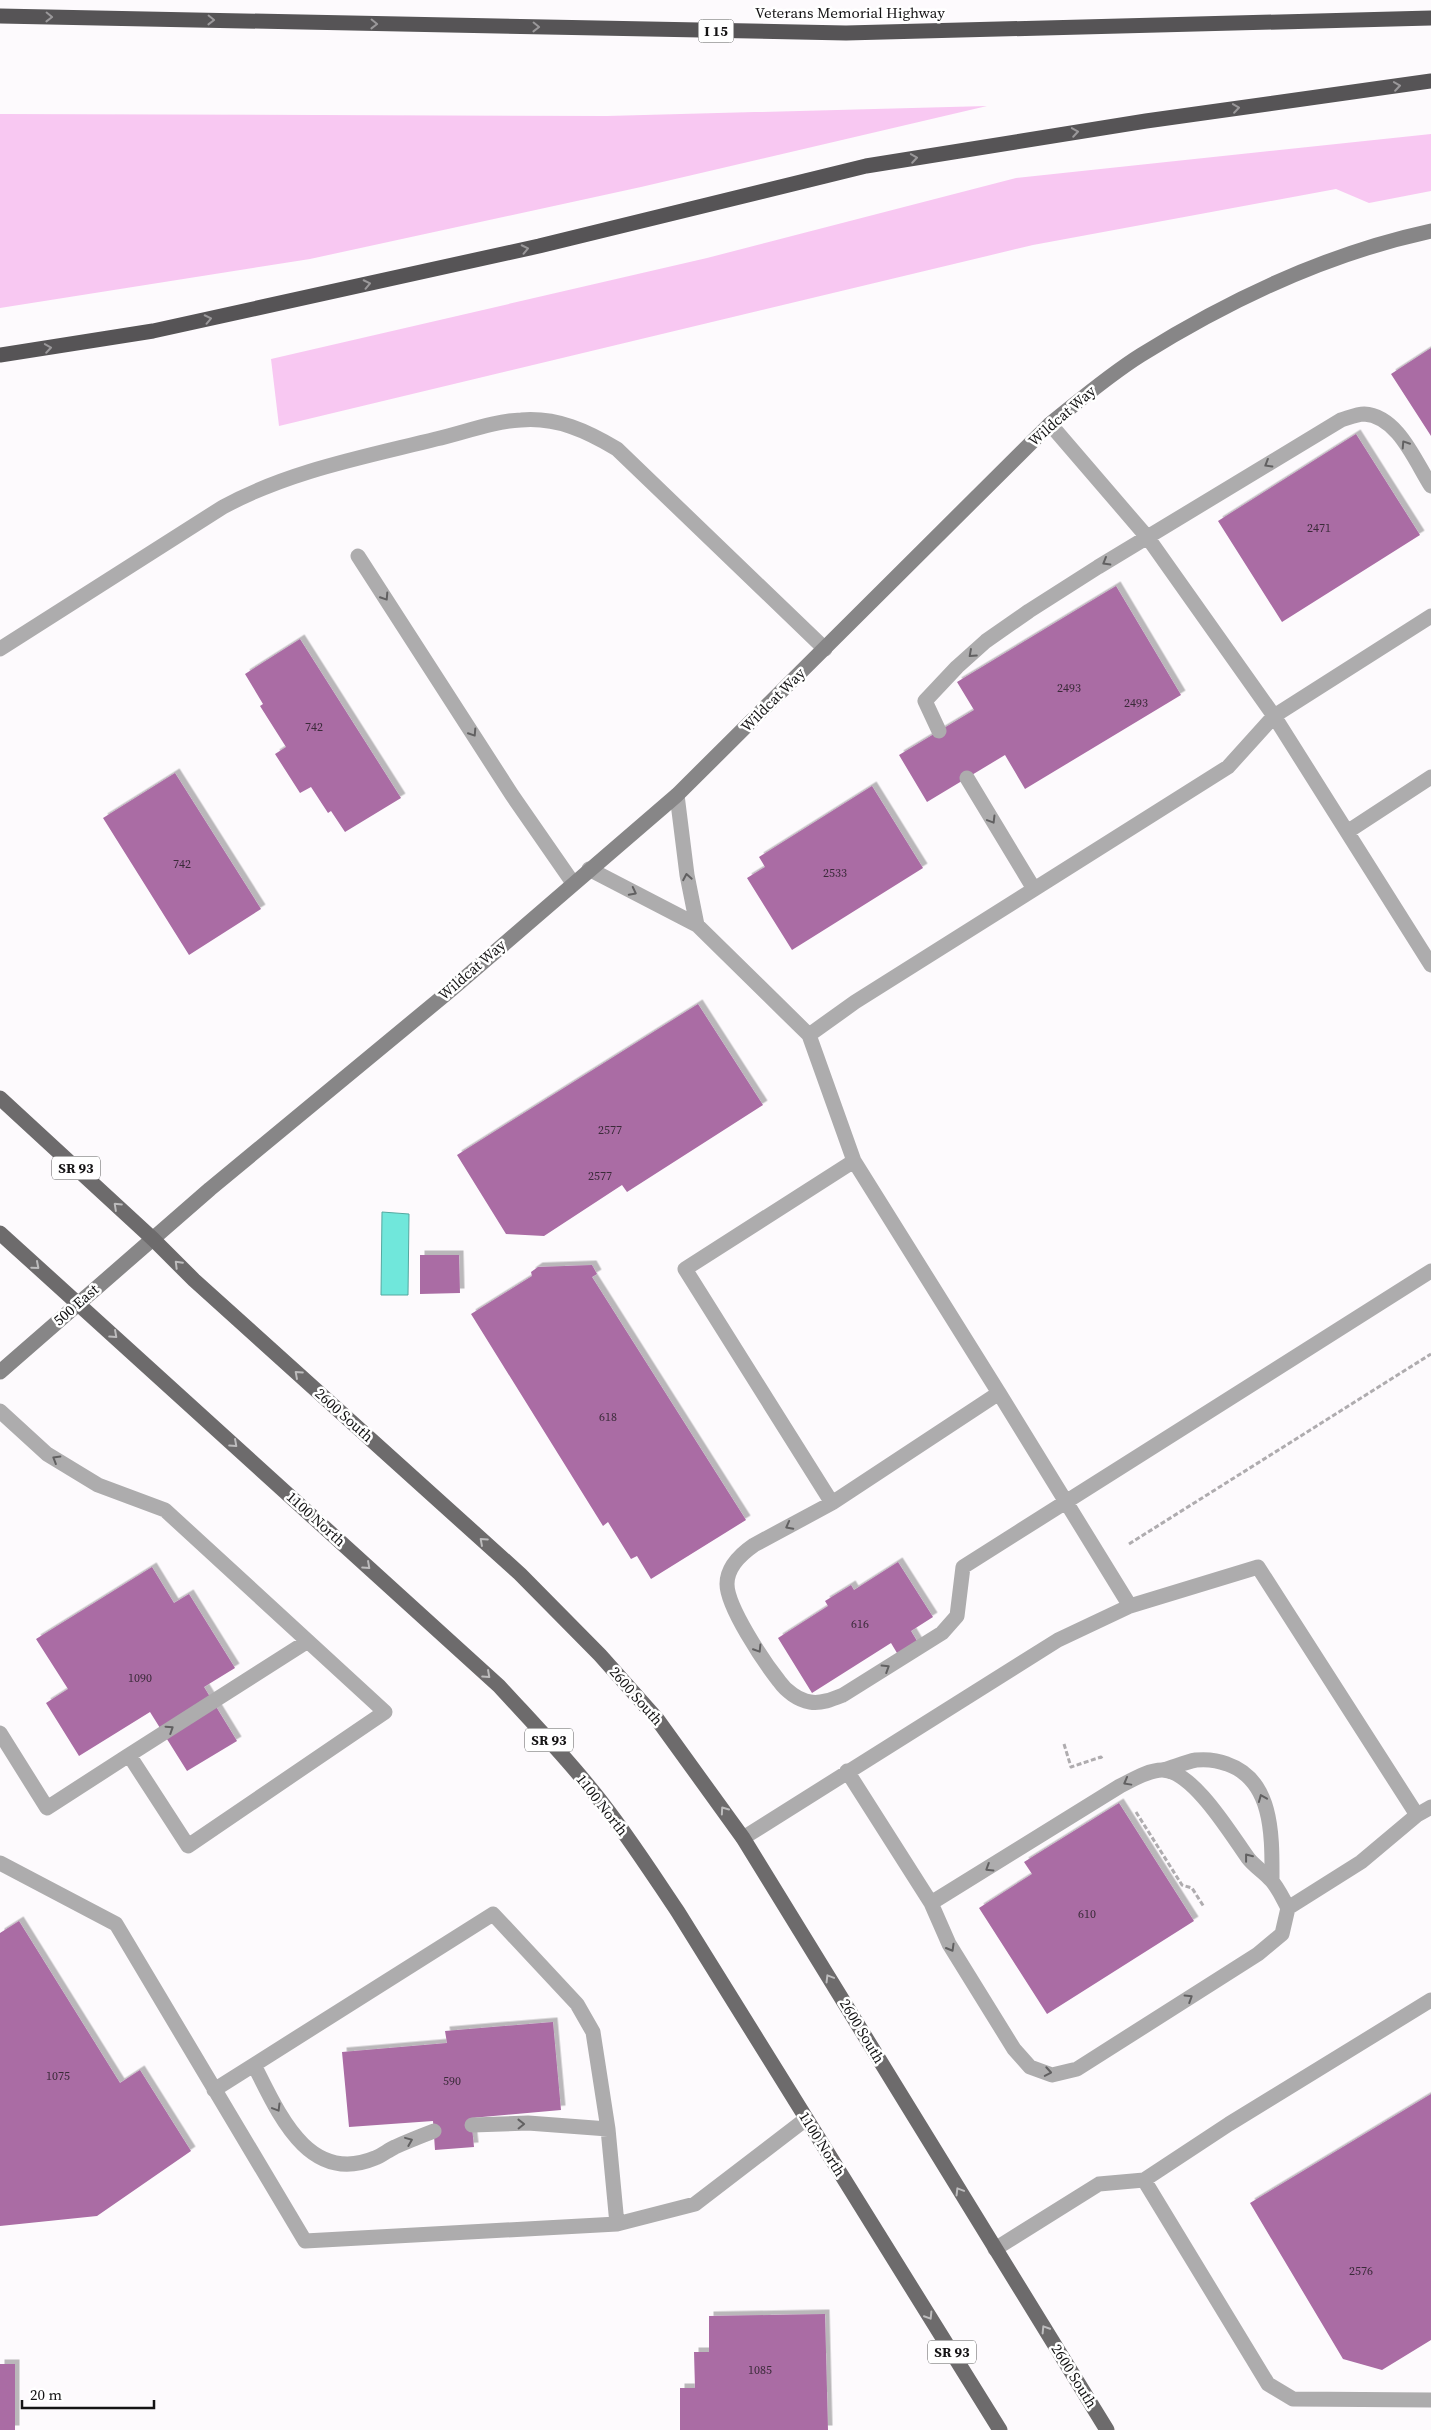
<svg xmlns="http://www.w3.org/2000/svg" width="1431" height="2430" font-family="'Source Serif 4',serif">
<defs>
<filter id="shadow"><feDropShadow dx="4.5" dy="-4.5" stdDeviation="0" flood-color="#0004"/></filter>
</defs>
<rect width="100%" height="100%" fill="#fdfafd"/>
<path fill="#f8c8f2" d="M987 106 641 187 310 259 0 308V114L607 116Z
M1431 134V191L1369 203 1336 189 1033 245 279 426 271 359 707 258 1016 178Z"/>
<path fill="#70e7db" stroke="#55a8a0" d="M382 1212 409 1214 408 1295H381Z"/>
<path fill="#aa6ca4" filter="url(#shadow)" d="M1431 348V436L1391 374Z
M1356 434 1420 535 1282 622 1218 521Z
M1116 586 1181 695 1025 789 1005 755 927 802 899 755 974 710 957 682Z
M300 639 401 798 345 832 331 811 328 813 311 787 300 793 275 754 286 747 260 706 263 704 245 674Z
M175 773 261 909 189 955 103 818Z
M872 786 923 868 792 950 747 878 765 867 759 857Z
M698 1004 763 1105 627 1192 622 1185 544 1236 506 1234 457 1155Z
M420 1255H459L460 1293 420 1294Z
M592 1265 597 1274 592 1277 746 1520 651 1579 637 1556 631 1559 608 1522 603 1526 471 1314 532 1276 531 1272 538 1267Z
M898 1562 933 1617 911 1631 920 1646 900 1658 891 1643 812 1693 778 1638 828 1606 825 1601 851 1585 854 1590Z
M152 1567 174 1603 189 1594 235 1668 204 1687 237 1741 187 1771 150 1712 79 1756 46 1703 68 1689 36 1639Z
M1119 1803 1194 1921 1047 2014 979 1908 1032 1874 1024 1862Z
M19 1921 120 2083 140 2070 191 2151 97 2216 0 2226V1933Z
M553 2022 561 2110 471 2118 474 2147 435 2150 433 2121 349 2127 342 2052 447 2043 445 2031Z
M1431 2094V2340L1382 2370 1343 2359 1250 2203Z
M825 2314 828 2430H680V2388H695L694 2352H709V2316Z
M0 2364H15V2430H0Z"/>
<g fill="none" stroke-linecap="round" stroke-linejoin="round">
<path stroke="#afacaf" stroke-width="3" stroke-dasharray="5 2.5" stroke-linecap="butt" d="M1129 1544 1431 1354
M1064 1744 1071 1767 1101 1757 1103 1760
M1136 1812 1182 1885 1192 1888 1204 1907"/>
<path stroke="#adacad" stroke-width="15" d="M358 556 512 795 573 883
M1431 616 1274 716 1431 965
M939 731 925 701 957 667 986 641 1029 611 1098 567 1341 420C1348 418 1357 414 1364 414 1398 416 1415 461 1431 486
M967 778 1034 889
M677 795 687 875 697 925
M1347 832 1431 777
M589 869 697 925 809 1035 854 1161 685 1269 832 1503 999 1393 1130 1606 1058 1640 743 1838
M809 1035 855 1002 1228 767 1274 716 1148 538 1050 424
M854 1161 999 1393
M0 1411 47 1454 98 1485 165 1510 385 1712 188 1846 129 1755 47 1808 0 1733
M832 1503 754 1545C741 1554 727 1567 727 1584 727 1607 764 1662 779 1681 786 1691 798 1700 810 1702 821 1704 833 1699 843 1695L942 1633 957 1616 963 1567 1431 1271
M1130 1606 1258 1567 1417 1815 1431 1807
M129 1755 308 1641
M1163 1770C1174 1767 1185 1762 1196 1760 1207 1759 1217 1760 1227 1764 1274 1780 1272 1838 1272 1880
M847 1771 931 1903 949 1944 1014 2049 1030 2067 1052 2075 1077 2069 1258 1954 1282 1934 1288 1908 1361 1862 1417 1815
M0 1863 116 1924 305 2241 617 2224 695 2204 806 2119
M931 1903 1120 1786C1132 1780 1148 1770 1162 1770 1193 1770 1232 1836 1248 1858 1254 1866 1264 1872 1270 1879 1278 1887 1283 1899 1288 1908
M254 2065C278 2112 308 2186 375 2158 382 2156 388 2150 395 2147 408 2141 421 2136 434 2131
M214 2090 493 1914 577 2004 593 2032 608 2129 617 2224
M472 2125 528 2123 608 2129
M1144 2180 1268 2384 1293 2399 1431 2400
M995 2249 1099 2184 1144 2180 1229 2124 1431 2000"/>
<path stroke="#adacad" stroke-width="15" d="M0 649 223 507C289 471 364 457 436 439 463 433 493 421 521 420 557 417 587 431 617 449L825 649"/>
<path stroke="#878687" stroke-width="15" d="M0 1372 210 1189 452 989 677 795 1050 424C1080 400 1109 375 1141 355 1229 300 1329 253 1431 231"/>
<path stroke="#6d6b6c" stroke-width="15" d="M0 1098 153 1239 194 1280 520 1574 600 1655 657 1719 743 1838 1107 2430
M0 1233 499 1686C531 1721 565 1756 595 1794 625 1831 651 1872 678 1912L1000 2430"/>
<path stroke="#565456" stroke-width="15" d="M0 16 846 33 1431 18
M0 355 153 331 539 246 866 166 1146 121 1431 81"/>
</g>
<defs><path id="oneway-chevron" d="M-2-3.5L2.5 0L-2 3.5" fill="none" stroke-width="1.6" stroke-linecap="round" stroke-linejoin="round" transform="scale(1.25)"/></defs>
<g stroke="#9a989a">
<use href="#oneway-chevron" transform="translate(49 17) rotate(1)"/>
<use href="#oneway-chevron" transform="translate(211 20) rotate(1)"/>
<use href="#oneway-chevron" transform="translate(374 24) rotate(1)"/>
<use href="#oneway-chevron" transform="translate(536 27) rotate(1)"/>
<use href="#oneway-chevron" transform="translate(1397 86) rotate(-8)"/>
<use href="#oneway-chevron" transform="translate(1236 108) rotate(-8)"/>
<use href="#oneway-chevron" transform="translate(1075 132) rotate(-9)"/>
<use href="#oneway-chevron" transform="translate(914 158) rotate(-9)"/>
<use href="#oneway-chevron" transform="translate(525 249) rotate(-12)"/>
<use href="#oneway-chevron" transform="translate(367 284) rotate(-12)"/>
<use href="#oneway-chevron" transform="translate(208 319) rotate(-12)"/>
<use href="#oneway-chevron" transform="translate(48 348) rotate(-9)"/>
</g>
<g stroke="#616061">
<use href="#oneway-chevron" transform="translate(1405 444) rotate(-123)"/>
<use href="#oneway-chevron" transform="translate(1268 464) rotate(149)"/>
<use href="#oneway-chevron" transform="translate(1106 562) rotate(150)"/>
<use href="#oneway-chevron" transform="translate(385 597) rotate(57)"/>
<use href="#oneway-chevron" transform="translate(972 654) rotate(138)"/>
<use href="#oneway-chevron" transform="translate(473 733) rotate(57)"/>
<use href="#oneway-chevron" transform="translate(992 820) rotate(59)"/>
<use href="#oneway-chevron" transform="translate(687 877) rotate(-100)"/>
<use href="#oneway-chevron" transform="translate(633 892) rotate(27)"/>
<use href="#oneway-chevron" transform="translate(56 1459) rotate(-149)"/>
<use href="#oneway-chevron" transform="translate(789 1526) rotate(152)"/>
<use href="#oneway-chevron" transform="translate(758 1649) rotate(58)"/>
<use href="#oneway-chevron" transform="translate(886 1668) rotate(-32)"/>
<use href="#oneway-chevron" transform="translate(170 1729) rotate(-33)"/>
<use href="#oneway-chevron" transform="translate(1127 1782) rotate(151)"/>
<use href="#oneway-chevron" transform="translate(1262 1798) rotate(-112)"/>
<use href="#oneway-chevron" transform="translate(1248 1857) rotate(-128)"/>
<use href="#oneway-chevron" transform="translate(989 1868) rotate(148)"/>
<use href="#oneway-chevron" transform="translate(951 1948) rotate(60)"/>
<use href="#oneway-chevron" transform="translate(1189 1998) rotate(-32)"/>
<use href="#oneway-chevron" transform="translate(1048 2072) rotate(10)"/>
<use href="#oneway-chevron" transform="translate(277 2108) rotate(59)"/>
<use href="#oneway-chevron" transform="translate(521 2124) rotate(-1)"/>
<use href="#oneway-chevron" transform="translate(409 2141) rotate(-22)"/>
</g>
<g stroke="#bdbcbd">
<use href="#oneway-chevron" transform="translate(117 1206) rotate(-137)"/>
<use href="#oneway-chevron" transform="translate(178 1264) rotate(-135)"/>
<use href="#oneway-chevron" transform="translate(36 1266) rotate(41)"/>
<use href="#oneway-chevron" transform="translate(114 1335) rotate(42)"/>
<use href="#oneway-chevron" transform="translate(298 1374) rotate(-138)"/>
<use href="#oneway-chevron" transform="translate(234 1444) rotate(42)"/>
<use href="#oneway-chevron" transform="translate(483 1541) rotate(-138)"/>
<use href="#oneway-chevron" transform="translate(367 1566) rotate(42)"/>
<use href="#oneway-chevron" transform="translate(487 1675) rotate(42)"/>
<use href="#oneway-chevron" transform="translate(724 1810) rotate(-125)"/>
<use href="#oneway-chevron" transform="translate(829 1978) rotate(-121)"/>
<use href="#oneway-chevron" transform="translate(959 2191) rotate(-121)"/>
<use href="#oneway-chevron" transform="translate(929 2316) rotate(58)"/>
<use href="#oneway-chevron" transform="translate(1045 2329) rotate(-122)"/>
</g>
<g text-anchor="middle" stroke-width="5" stroke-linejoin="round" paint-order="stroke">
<g font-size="12" fill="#3a2a39">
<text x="1319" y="532">2471</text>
<text x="1069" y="692">2493</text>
<text x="1136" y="707">2493</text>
<text x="314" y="731">742</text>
<text x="182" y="868">742</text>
<text x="835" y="877">2533</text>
<text x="610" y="1134">2577</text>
<text x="600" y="1180">2577</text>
<text x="608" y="1421">618</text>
<text x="860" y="1628">616</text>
<text x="140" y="1682">1090</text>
<text x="1087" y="1918">610</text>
<text x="58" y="2080">1075</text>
<text x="452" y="2085">590</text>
<text x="1361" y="2275">2576</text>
<text x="760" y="2374">1085</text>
</g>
<g fill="#fff" stroke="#5b5a5b" stroke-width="1">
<rect x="698.5" y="19.5" width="35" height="23" rx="4"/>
<rect x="52" y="1156.5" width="48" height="23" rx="4"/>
<rect x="525" y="1728.5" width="48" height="23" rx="4"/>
<rect x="928" y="2340.5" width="48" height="23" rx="4"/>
</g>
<g font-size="14" font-weight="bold" fill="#151415">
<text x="716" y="36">I 15</text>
<text x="76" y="1173">SR 93</text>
<text x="549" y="1745">SR 93</text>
<text x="952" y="2357">SR 93</text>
</g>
<g font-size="15" fill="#151415" stroke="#fff">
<text x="850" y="18">Veterans Memorial Highway</text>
<text transform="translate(1062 416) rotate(-41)" y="5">Wildcat Way</text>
<text transform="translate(773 700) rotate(-45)" y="5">Wildcat Way</text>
<text transform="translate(472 970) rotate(-41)" y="5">Wildcat Way</text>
<text transform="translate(76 1305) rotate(-41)" y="5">500 East</text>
<text transform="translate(344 1415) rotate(42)" y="5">2600 South</text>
<text transform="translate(316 1519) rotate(42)" y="5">1100 North</text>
<text transform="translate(636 1696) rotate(49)" y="5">2600 South</text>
<text transform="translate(602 1805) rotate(52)" y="5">1100 North</text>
<text transform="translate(862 2031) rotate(59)" y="5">2600 South</text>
<text transform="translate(822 2144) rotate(58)" y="5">1100 North</text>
<text transform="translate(1074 2376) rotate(58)" y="5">2600 South</text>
</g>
</g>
<path d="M22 2400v8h132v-8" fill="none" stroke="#151415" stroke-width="2.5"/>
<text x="30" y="2400" font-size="15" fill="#151415" stroke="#ffffff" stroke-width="4" paint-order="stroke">20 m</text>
</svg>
